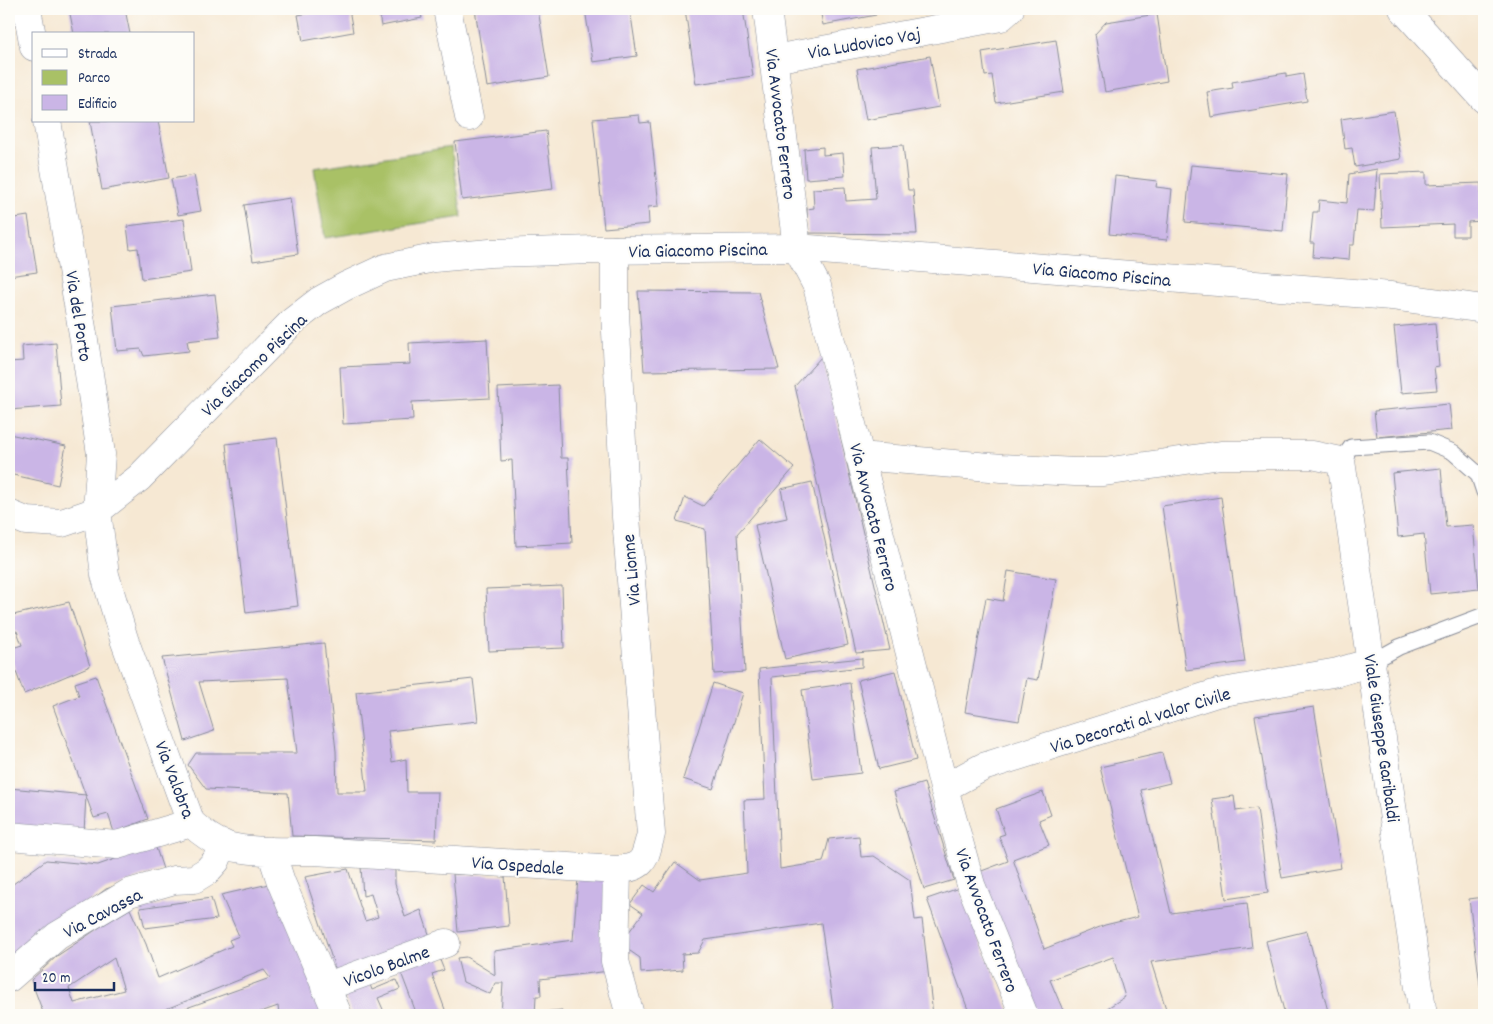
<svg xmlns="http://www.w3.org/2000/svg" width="1493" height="1024" font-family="Dekko,sans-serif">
<rect width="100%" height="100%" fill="#fdfcf7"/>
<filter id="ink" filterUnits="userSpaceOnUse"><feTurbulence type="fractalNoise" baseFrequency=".02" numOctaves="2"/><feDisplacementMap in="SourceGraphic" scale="10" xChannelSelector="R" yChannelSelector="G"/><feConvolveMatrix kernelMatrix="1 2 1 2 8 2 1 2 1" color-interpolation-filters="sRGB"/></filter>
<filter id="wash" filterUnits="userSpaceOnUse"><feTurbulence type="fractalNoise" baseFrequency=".0096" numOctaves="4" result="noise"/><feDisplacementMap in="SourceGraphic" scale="20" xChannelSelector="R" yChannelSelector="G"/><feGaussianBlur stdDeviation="1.12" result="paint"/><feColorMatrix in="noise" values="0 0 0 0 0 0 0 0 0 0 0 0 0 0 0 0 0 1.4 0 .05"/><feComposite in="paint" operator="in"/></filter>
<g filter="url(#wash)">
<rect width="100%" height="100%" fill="#f6e8d3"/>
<path fill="#a9c166" stroke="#627862" d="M451 147 462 217 325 238 314 168Z"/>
<g id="blocks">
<path fill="#cab5e6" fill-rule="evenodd" d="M69 9H125L130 34H74Z
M332 9H349L353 32 303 41 298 15Z
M378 9H420L422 18 381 26Z
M475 9H538L549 77 487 87Z
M585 9H630L637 56 593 62Z
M685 9H743L753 76 696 84Z
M820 9H875L876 15 823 25Z
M1157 14 1167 81 1105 92 1095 34 1106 22Z
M1056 40 1064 92 996 103 992 75 985 76 982 52Z
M930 56 939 107 866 120 857 69Z
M1286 73V77L1303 74 1307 101 1211 117 1207 92 1233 88 1232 82Z
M1394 111 1401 159 1355 167 1352 148 1345 149 1341 119Z
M639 115 640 123 650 122 659 206 648 207 649 224 604 228 593 119Z
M90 121H158L169 178 102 190Z
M546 131 553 189 462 200 455 142Z
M903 145 908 190H913L917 234 808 233 807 209 814 208 813 189 845 187 846 201 876 199 872 147Z
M823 147V155L843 153 845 176 806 179 804 149Z
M1191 165 1288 174 1283 231 1185 222Z
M1377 169 1374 211 1357 210 1354 245H1350L1349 260 1313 257 1314 243H1310L1313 212H1318L1319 200 1347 203 1349 174Z
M1426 172V185L1481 183 1482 221 1468 222V236H1453V224L1382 227 1380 174Z
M194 175 201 211 178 215 171 179Z
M1115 176 1157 181 1156 187 1172 189 1167 240 1109 234Z
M290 198 298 254 253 261 244 205Z
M28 216 37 272 9 276V219Z
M184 219 191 272 142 279 138 248 130 249 127 226Z
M638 291 758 292 779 369 644 371Z
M215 294 220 337 187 341 189 351 144 356 141 349 117 351 112 306Z
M1435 323 1439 366 1434 367 1437 390 1401 393 1394 327Z
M487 339 490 398 412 402 413 420 343 424 340 367 410 364 409 343Z
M56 343 61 406 9 410V362L23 361 22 346Z
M822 356 890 650 856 653 795 386Z
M558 385 561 458H568L572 543 516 546 512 460 501 461 498 388Z
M1449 404 1452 430 1377 437 1374 411Z
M9 434 66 446 58 485 9 474Z
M277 438 298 606 246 613 226 444Z
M760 439 794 468 737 534 745 672 714 674 705 529 677 521 685 497 703 506Z
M1441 468 1446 527 1473 525 1479 589 1430 594 1424 534 1398 537 1392 473Z
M812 482 848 645 785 659 755 525 787 518 781 489Z
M1221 497 1245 662 1186 670 1162 506Z
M1008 571 1056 579 1038 680 1027 678 1019 721 965 712 986 598 1003 601Z
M562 586 564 648 489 651 486 589Z
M69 602 90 666 24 694 9 652V649L22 645 17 631 9 633V616Z
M324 643 336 751 337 792H367L356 692 473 679 478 721 388 731 392 762 406 759 407 792H438L436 840 292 836 288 793 206 789 188 765 196 753H297L288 678 199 682 214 731 185 741 162 658Z
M862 658V667L772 677 780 869 823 862 829 839 859 836 861 857 874 856 910 880 915 920 922 919 933 1015H834L821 923 705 940 698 953 682 954 683 970 641 973 640 958 620 944 643 913 630 904 644 885 654 892 675 862 700 880 747 873 744 800 765 799 759 669Z
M895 671 916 760 879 769 858 680Z
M96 676 148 819 114 832 108 814 94 818 53 706 79 696 75 683Z
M713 683 743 693 713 789 683 779Z
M850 683 861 773 813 779 802 690Z
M1314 707 1341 868 1282 878 1255 716Z
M1162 753 1170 783 1141 790 1171 913 1247 903 1252 948 1151 962 1168 1015H1096L1125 997 1113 957 1050 980 1065 1015H1033L979 872 1008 861 999 836 1005 834 996 809 1043 792 1051 815 1039 820 1049 845 1013 859 1044 949 1105 925 1138 917 1100 767Z
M924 783 954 880 924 889 894 792Z
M9 788 86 795 84 833 9 826Z
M1234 796 1236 811 1257 808 1268 893 1226 899 1212 799Z
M155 845 163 869 106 889 9 962V887L46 860 98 865Z
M361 867 395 868V884L405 917 421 910 432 943 338 977 305 877 348 869 365 921 378 917 371 894 363 896Z
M453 874 505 876 509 926 458 932Z
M578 878 613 879 610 971 540 979 541 996H536L535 1015H501L503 983H495L490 994 463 982 457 958 466 957 495 975 494 951 573 940Z
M273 883 327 1015H279L278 1006 252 1015H180L178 1011 270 978 264 970 156 1013 157 1015H44L31 980 57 956 100 927 130 909 146 944 158 978 232 946 229 940 239 936 221 895ZM114 958 124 990 74 1003 69 988Z
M959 888 1010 1015H970L927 899Z
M1484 897V1000H1482L1469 899Z
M211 898 217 919 145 928 140 908Z
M1307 931 1329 1015H1285L1266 941Z
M437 953 444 970 432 974 447 1015H417L397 962Z
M367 976 372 990 396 980 400 989 378 998 385 1014 390 1012 391 1015H352L342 987Z
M562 1010V1015H542V1012Z"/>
</g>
</g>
<g filter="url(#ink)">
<use href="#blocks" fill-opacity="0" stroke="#888c98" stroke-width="1"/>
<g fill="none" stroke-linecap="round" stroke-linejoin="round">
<defs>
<path id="service" d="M1341 461 1351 447 1429 442 1453 452 1478 474 1484 492
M1372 662 1399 647 1484 615"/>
<path id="minor" d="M27 9 34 47
M447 9 469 117
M767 9 797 248 817 286 944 788 971 885 1024 1015
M774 59 1001 17 1010 9
M47 121 84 340 101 454 97 511 105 575 124 639 191 823C201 832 211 840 224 845 249 853 288 851 314 851L617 870C646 867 644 859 651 834L626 517 615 313V250
M859 456 1002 468 1075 472H1104L1221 455H1312L1341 461 1423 1015
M944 788 983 767 1217 693 1338 672 1372 662
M9 836 117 845 191 823
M271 851 281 882 338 1015
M617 870 615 961 630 1015
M9 978 57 936 129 893 174 880 194 879 207 871 216 861 223 844
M325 987 446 943"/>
<path id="secondary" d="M1403 9 1484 99"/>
<path id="primary" d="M9 514 26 521 62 523 97 511 139 478 293 321 319 301 346 286 385 268 434 258 490 253 594 250 797 248 1391 296 1484 309"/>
</defs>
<use href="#service" stroke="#888c98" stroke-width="17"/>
<use href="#minor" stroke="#888c98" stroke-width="29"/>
<use href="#secondary" stroke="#888c98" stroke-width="29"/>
<use href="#primary" stroke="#888c98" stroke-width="29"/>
<use href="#service" stroke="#fff" stroke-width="15"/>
<use href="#minor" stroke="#fff" stroke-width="28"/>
<use href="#secondary" stroke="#fff" stroke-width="28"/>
<use href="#primary" stroke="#fff" stroke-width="28"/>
</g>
</g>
<g text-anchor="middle" stroke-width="4.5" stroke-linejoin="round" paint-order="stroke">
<g font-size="19" fill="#1b2f5e" stroke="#fdfcf7">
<text transform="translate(864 42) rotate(-10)" y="7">Via Ludovico Vaj</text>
<text transform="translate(782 124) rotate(83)" y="7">Via Avvocato Ferrero</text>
<text transform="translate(698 249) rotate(-1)" y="7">Via Giacomo Piscina</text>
<text transform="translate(1102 273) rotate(5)" y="7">Via Giacomo Piscina</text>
<text transform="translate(80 316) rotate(81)" y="7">Via del Porto</text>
<text transform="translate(253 364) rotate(-44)" y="7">Via Giacomo Piscina</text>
<text transform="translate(875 517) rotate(76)" y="7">Via Avvocato Ferrero</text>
<text transform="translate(630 570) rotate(-95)" y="7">Via Lionne</text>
<text transform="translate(1140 719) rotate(-17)" y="7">Via Decorati al valor Civile</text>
<text transform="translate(1383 738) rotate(82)" y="7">Viale Giuseppe Garibaldi</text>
<text transform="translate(176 779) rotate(69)" y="7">Via Valobra</text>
<text transform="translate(518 864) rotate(4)" y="7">Via Ospedale</text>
<text transform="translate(102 912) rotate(-28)" y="7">Via Cavassa</text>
<text transform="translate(988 920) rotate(70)" y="7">Via Avvocato Ferrero</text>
<text transform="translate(386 965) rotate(-20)" y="7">Vicolo Balme</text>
</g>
</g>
<rect width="1493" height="1024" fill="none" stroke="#fdfcf7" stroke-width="30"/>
<rect x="32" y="32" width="162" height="90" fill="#fdfcf7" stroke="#a3aaba"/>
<rect x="42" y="49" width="25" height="8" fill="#ffffff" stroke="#a3aaba"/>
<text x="78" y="58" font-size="15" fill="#1b2f5e">Strada</text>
<rect x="42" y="70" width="25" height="15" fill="#a9c166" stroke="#a3aaba"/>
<text x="78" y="82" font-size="15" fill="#1b2f5e">Parco</text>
<rect x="42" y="95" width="25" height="15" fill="#cab5e6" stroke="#a3aaba"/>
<text x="78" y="108" font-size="15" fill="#1b2f5e">Edificio</text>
<path d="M35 982v8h79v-8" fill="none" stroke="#1b2f5e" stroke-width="2.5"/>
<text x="42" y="982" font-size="15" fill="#1b2f5e" stroke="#fdfcf7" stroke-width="4" paint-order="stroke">20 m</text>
</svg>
